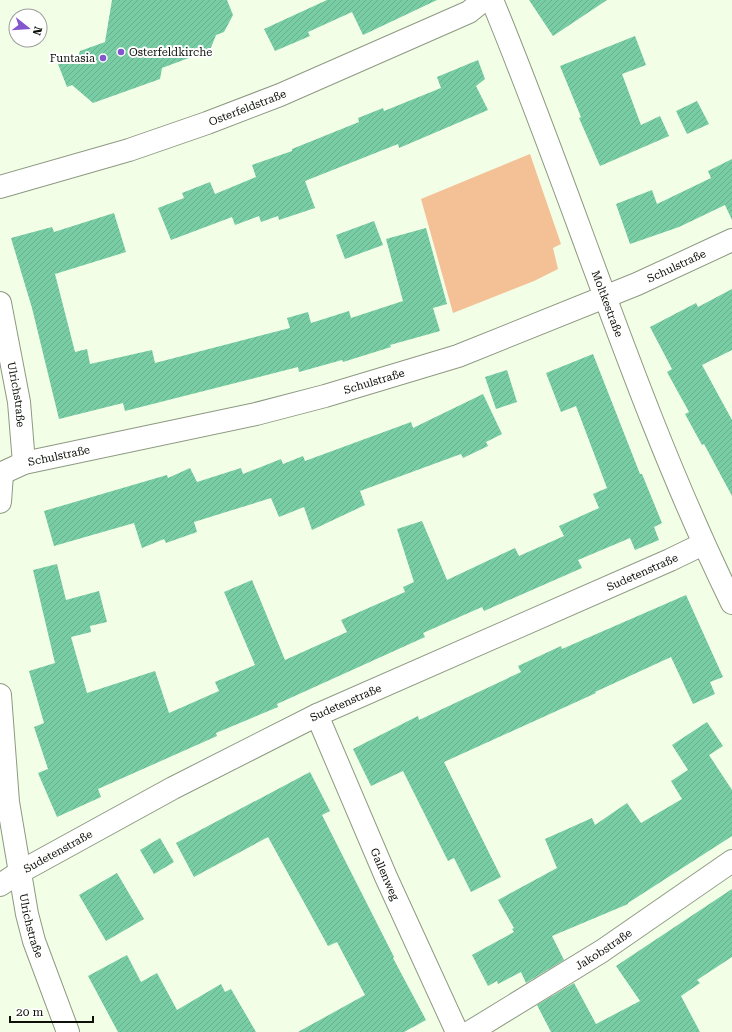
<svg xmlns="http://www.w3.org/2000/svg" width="732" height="1032" font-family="'Roboto Serif',serif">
<defs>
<pattern id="building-hatch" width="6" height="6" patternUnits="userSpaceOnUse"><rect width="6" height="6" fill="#78cda5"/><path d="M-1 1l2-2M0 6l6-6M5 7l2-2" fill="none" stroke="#67af8d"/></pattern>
</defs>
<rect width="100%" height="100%" fill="#f2fee6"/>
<path fill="#f4c095" d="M530 154 561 244 553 248 558 269 534 281 453 313 421 199Z"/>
<path fill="url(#building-hatch)" d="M112 0H227L233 15 224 32 216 35 210 50 162 68 160 79 93 103 72 85 67 87 58 64 78 57 80 51 105 42Z
M327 0H437L363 35 352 12 308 32 310 36 275 51 264 29Z
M529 0H607L553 36Z
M635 36 646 65 622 74 641 125 660 116 669 136 600 166 579 118 581 117 560 66Z
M478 60 485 79 476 86 488 110 399 148 398 144 305 181 315 208 279 220 278 216 261 222 259 216 235 225 232 217 171 240 158 208 184 198 182 193 210 182 215 194 256 177 252 165 292 151V149L359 122 358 118 383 108 384 111 441 88 437 77Z
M697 101 709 124 687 134 676 111Z
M732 159V220L725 205 679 227 630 244 616 204 652 190 657 204 711 178 708 171Z
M114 213 126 252 55 274 75 352 87 349 90 364 152 350 155 363 290 328 287 318 308 312 311 323 349 311 351 318 403 301 386 239 426 228 447 304 433 308 440 331 390 345 391 347 343 362 342 360 299 372 298 367 125 411 123 403 59 419 32 308 11 238 52 227 54 232Z
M374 221 383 245 345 259 336 235Z
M732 289V350L702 365 732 420V496L704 444 702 445 685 414 689 412 667 372 672 369 650 327 696 303 698 307Z
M593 354 640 474H642L662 523 654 527 659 540 635 550 630 538 578 560 582 568 484 611 482 607 423 633 425 637 277 704 278 707 216 733 217 736 98 789 101 797 57 817 38 773 48 769 34 727 44 723 29 671 55 663 33 570 57 564 66 600 99 591 107 622 90 626 91 632 71 637 87 693 155 671 169 713 219 691 215 682 255 665 224 592 252 580 285 660 347 632 341 620 405 592 403 587 414 582 397 529 422 521 447 580 515 548 519 556 564 536 559 526 599 508 593 494 607 488 576 406 561 412 546 373Z
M507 370 517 402 496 409 485 377Z
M483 394 502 434 486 442 488 446 463 458 461 454 360 491 365 505 312 530 304 507 279 517 271 498 194 522 197 532 166 543 164 539 142 548 134 523 54 546 44 511 167 475 168 478 190 468 197 482 241 468 243 474 281 459 283 464 303 456 305 461 411 422 413 428Z
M686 595 723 677 710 682 715 694 693 704 671 657 595 692 596 693 444 762 501 877 471 892 454 858 448 861 403 771 371 786 353 749 418 716 419 720 521 672 518 666 561 646 562 649Z
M707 722 723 746 709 755 732 790V836L628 903V904L552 936 564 960 526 983 521 972 498 984 497 981 488 986 472 955 514 932 512 929 514 928 498 900 557 868 545 839 592 818 595 825 627 803 641 823 682 799 671 781 688 770 672 745Z
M310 772 330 811 322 815 394 957 393 958 426 1020 404 1032H298L365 995 337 942 328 946 268 837 194 877 176 843Z
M160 838 174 862 154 874 140 850Z
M117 873 144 919 106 941 79 895Z
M732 889V957L697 980 700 983 681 996 700 1032H551L537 1005 574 983 596 1024 640 1001 616 966Z
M127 955 141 982 157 973 177 1010 221 984 225 992 231 989 256 1032H118L88 976Z"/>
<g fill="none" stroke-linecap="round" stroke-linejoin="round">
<defs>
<g id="street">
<path id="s1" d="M492 0C575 200 637 409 732 603"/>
<path id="s2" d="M0 187 129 150 207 123 280 95 469 12 484 0"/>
<path id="s3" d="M0 303 19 402 24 463"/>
<path id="s4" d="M0 474 24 463 256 414 325 396 458 356 637 284 732 240"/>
<path d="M0 502 2 474"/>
<path id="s5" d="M0 695 8 802 27 914 34 941 68 1032"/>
<path id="s6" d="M317 715 386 877 457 1032"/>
<path id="s7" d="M0 885 20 872 173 788 317 715 670 560 703 544"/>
<path id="s8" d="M470 1032 602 951 732 861"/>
</g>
</defs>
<use href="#street" stroke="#8e9982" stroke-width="24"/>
<use href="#street" stroke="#fff" stroke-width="22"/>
</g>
<g fill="#8355ce" stroke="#fff" stroke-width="1.5">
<circle cx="121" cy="52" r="4"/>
<circle cx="103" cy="58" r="4"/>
</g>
<g text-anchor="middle" stroke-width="4" stroke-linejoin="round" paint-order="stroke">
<g font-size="11" fill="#0c1008" stroke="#fff" text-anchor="start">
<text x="129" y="56">Osterfeldkirche</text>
<text x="95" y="62" text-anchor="end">Funtasia</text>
</g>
<g font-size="11" fill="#0c1008" stroke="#fff">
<text dy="4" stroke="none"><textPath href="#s2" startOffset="260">Osterfeldstraße</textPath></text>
<text dy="4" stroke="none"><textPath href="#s4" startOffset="710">Schulstraße</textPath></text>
<text dy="4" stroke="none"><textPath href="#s1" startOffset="325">Moltkestraße</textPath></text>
<text dy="4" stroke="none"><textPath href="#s4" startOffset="386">Schulstraße</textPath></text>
<text dy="4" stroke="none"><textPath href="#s3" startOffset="93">Ulrichstraße</textPath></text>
<text dy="4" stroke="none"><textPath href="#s4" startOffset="62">Schulstraße</textPath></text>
<text dy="4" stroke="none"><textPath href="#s7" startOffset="715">Sudetenstraße</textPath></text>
<text dy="4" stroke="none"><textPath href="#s7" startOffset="391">Sudetenstraße</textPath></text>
<text dy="4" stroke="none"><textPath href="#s7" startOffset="67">Sudetenstraße</textPath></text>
<text dy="4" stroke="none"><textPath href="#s6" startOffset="173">Gallenweg</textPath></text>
<text dy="4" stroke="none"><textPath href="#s5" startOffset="233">Ulrichstraße</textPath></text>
<text dy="4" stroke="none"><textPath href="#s8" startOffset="157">Jakobstraße</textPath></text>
</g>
</g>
<g transform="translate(28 28) rotate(107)"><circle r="19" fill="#ffffff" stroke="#9e9f9c"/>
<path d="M0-3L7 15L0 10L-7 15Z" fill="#8355ce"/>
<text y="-6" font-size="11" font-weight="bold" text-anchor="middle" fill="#0c1008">N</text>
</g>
<path d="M10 1016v6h83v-6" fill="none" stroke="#0c1008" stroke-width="2"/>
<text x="16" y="1016" font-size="12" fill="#0c1008" stroke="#ffffff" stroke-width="3" paint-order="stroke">20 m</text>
</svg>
